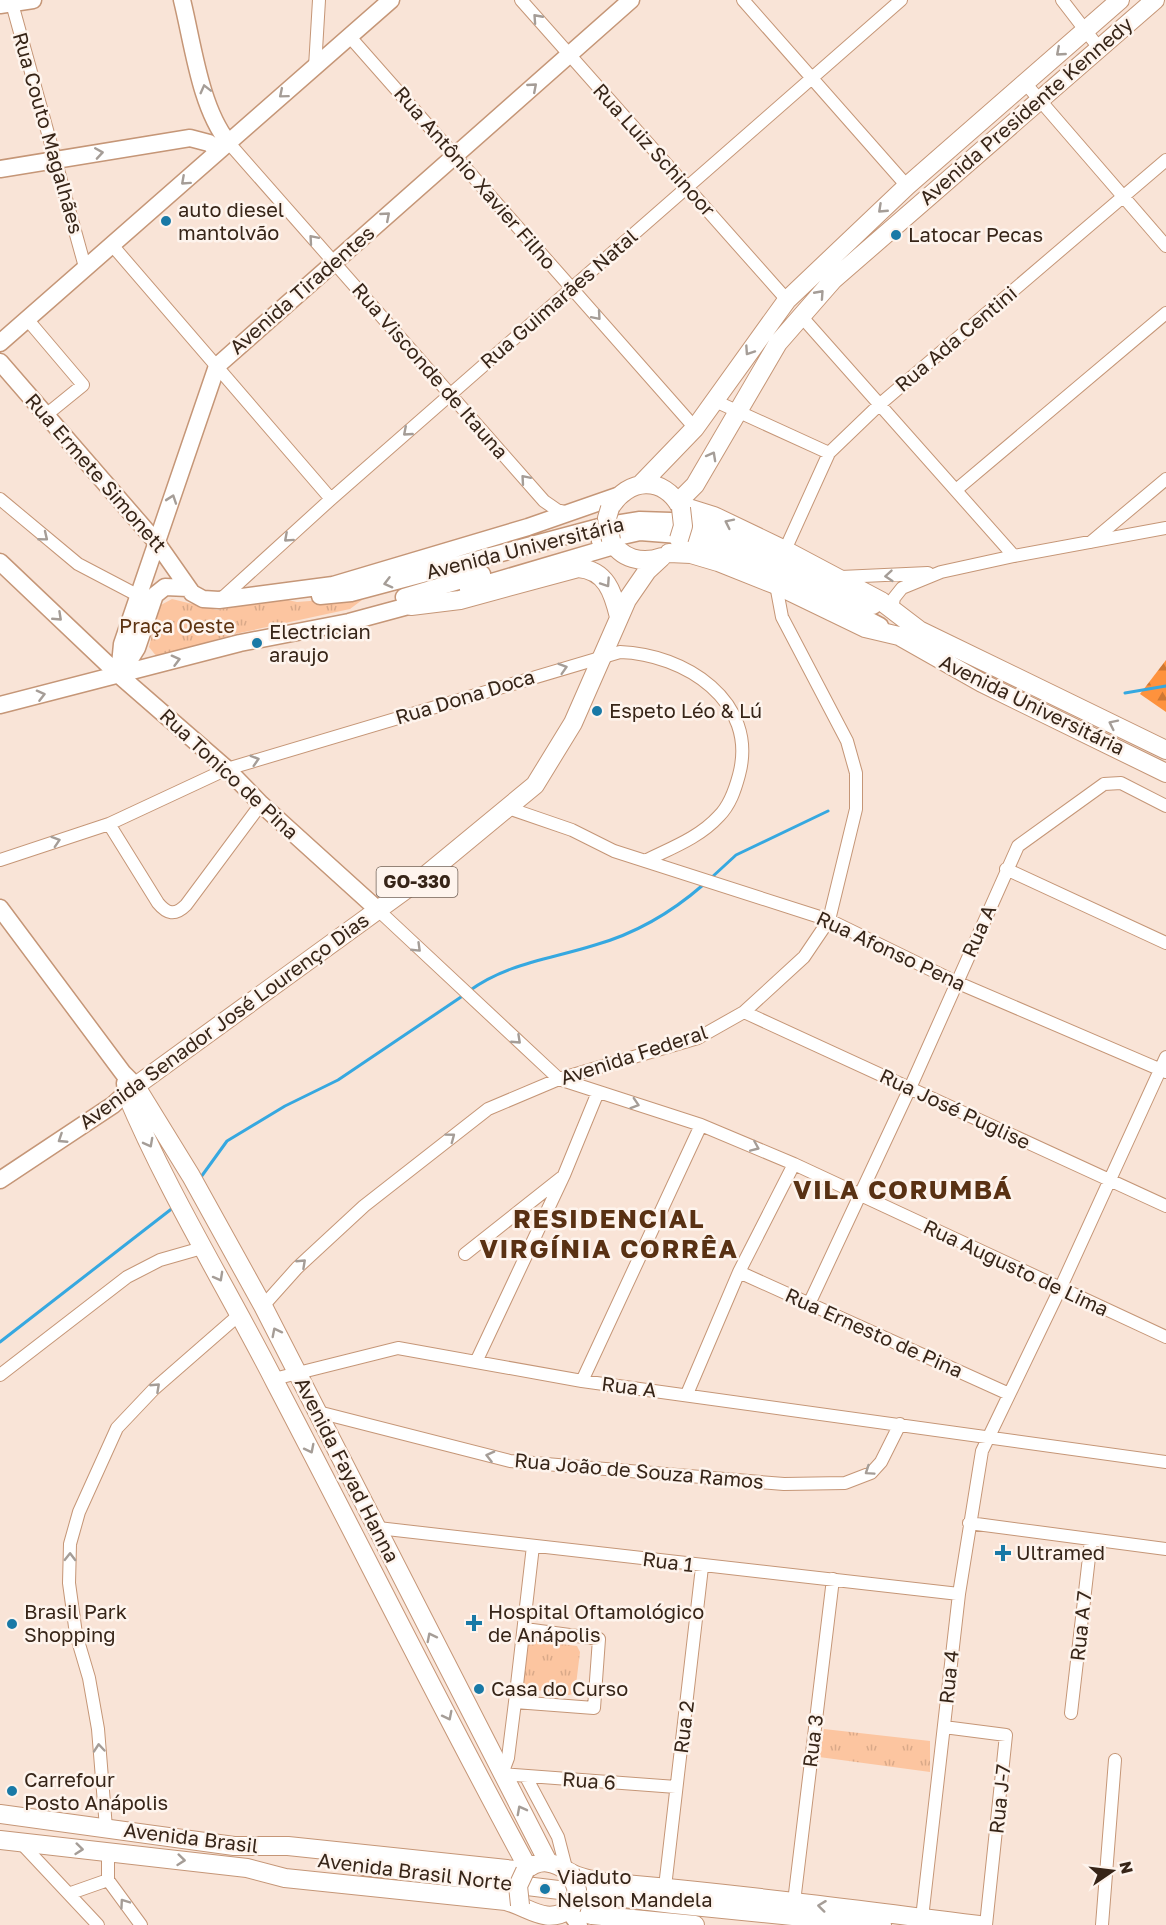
<svg xmlns="http://www.w3.org/2000/svg" width="1166" height="1925" font-family="'Golos Text',sans-serif">
<defs>
<pattern id="grass-tufts" width="24" height="20" patternUnits="userSpaceOnUse" patternTransform="scale(1.5)"><rect width="24" height="20" fill="#fcc5a0"/><path d="M3 7l-1-3M5 7V3M7 7l1-3M15 17l-1-3M17 17v-4M19 17l1-3" fill="none" stroke="#d9a989"/></pattern>
<pattern id="forest-firs" width="22" height="20" patternUnits="userSpaceOnUse" patternTransform="scale(1.5)"><rect width="22" height="20" fill="#fe923d"/><path d="M5 1l3.5 6h-7zM16 11l3.5 6h-7z" fill="#ce7732"/></pattern>
</defs>
<rect width="100%" height="100%" fill="#f9e4d7"/>
<path fill="url(#grass-tufts)" d="M349 598 362 600 350 609 235 634 157 657 149 647 159 606 172 599 217 610 283 599 297 602Z
M529 1640 577 1646 580 1652 575 1693 569 1695 524 1688 521 1682 527 1642Z
M824 1729 930 1741V1772L819 1757Z"/>
<path fill="url(#forest-firs)" d="M1166 660V712L1140 694Z"/>
<g fill="none" stroke-linecap="round" stroke-linejoin="round">
<path stroke="#36a8e0" stroke-width="3" d="M1125 693 1166 686
M711 878 736 855 828 811
M469 991C507 963 551 959 595 945 634 934 672 912 703 885
M201 1177 227 1141 285 1106 338 1080 464 995
M0 1342 174 1207"/>
<defs>
<path id="street" d="M11 0 85 267
M521 0 787 300
M743 0 907 186
M1062 0 1099 48
M350 37 695 428
M315 67 319 0
M1025 83 1166 246
M228 142 544 501 557 510 569 513
M112 245 331 499
M801 316 1014 556
M27 319 83 385 46 415
M715 401 829 453
M956 490 1166 313
M0 499 78 564 139 596
M1091 542 1166 479
M785 550 829 453 879 405 1166 160
M841 577 928 573
M220 600 331 499 901 0
M892 609 894 598 902 588 941 572 1014 556 1166 528
M508 808 572 830 614 851 829 920 956 982 1166 1072
M109 824 158 903C167 914 175 916 186 905L261 804
M0 860 109 824 227 769 620 652C684 654 759 701 739 775 735 790 730 805 719 816 699 838 671 848 645 861
M1006 869 1166 943
M377 909 559 1079 701 1125 794 1164 1166 1337
M744 1012 1166 1206
M465 1254 561 1178
M739 1272 1009 1394
M809 1304 910 1088 1018 846 1104 784 1121 783 1166 806
M263 1306 297 1268 364 1206 488 1109 559 1079 698 1038 744 1012 804 957 829 920 856 809V773L847 741 782 617 776 585
M476 1362 564 1175 598 1092
M0 1375 127 1277 160 1260 202 1248
M274 1379 398 1348 582 1381 1166 1462
M582 1381 701 1125
M687 1394 739 1272 794 1164
M318 1412 510 1461 784 1484 845 1483 871 1473 881 1462 900 1424
M969 1523 1166 1549
M378 1528 959 1594
M533 1546 515 1702 508 1758 502 1774 676 1787
M515 1702 594 1708 599 1639 525 1629
M1071 1713 1091 1540
M944 1727 1006 1735 986 1925
M526 1777 558 1837 566 1868
M106 1828 98 1729 89 1678 76 1634 69 1583 70 1544 79 1512 117 1428 154 1389 240 1314
M21 1843 98 1925
M108 1852V1880L141 1925
M665 1887 702 1567
M71 1893 108 1880
M794 1902 833 1579
M922 1918 959 1594 982 1451 1060 1289 1166 1057
M1102 1925 1115 1760"/>
<path id="secondary" d="M182 0C193 44 200 107 228 142
M0 5 33 0
M0 169 190 138 209 143 219 151
M0 343 391 0
M0 362 157 543 192 593 203 599 219 600 333 585 528 527 617 496
M600 541 640 532 679 535 722 549 781 574 880 626
M0 562 119 675 227 769 261 804 377 909
M468 589 614 546
M320 596 351 593 603 526 640 520 671 521 700 528 785 561 873 606
M404 597 482 574
M122 672 137 648 155 595 165 587 188 588
M119 675 122 644 217 366 631 0
M0 705 240 643 349 622 423 602
M0 908 123 1073 135 1085
M0 1180 113 1105 126 1093 125 1083
M569 1911 579 1925"/>
<path id="primary" d="M641 484 695 428 787 300 907 186 1120 0
M678 502 695 485 778 343 833 280 1155 0
M679 505 714 516 785 550 881 601 919 630 1166 750
M610 508C628 478 663 475 681 508
M611 540C621 559 642 564 662 557
M669 553 691 554 718 562 776 585 865 628 899 636 982 683 1166 773
M411 606 460 600 578 568C606 570 613 592 619 617
M135 1085 191 1176 263 1306 548 1862
M0 1814 234 1846H288L525 1871C540 1857 554 1862 569 1872 577 1877 594 1881 604 1882 729 1893 854 1909 979 1925
M0 1840 247 1868 285 1878 506 1901C531 1908 545 1925 571 1909L592 1915 695 1925
M364 1866 673 1904 882 1925
M528 1868C441 1708 360 1544 275 1382 226 1286 168 1193 126 1093L426 875 535 785 573 723 627 600 647 571 661 558"/>
</defs>
<use href="#street" stroke="#c59677" stroke-width="14"/>
<use href="#secondary" stroke="#c59677" stroke-width="19"/>
<use href="#primary" stroke="#c59677" stroke-width="20"/>
<use href="#street" stroke="#fff" stroke-width="12"/>
<use href="#secondary" stroke="#fff" stroke-width="16"/>
<use href="#primary" stroke="#fff" stroke-width="18"/>
<defs>
<path id="primary-bridge" d="M610 508 607 518 611 540
M679 539 683 526 681 508
M570 1872 577 1890 571 1909
M520 1905 518 1886 525 1871"/>
</defs>
<use href="#primary-bridge" stroke="#c59677" stroke-width="20" stroke-linecap="butt"/>
<use href="#primary-bridge" stroke="#fff" stroke-width="18"/>
</g>
<defs><path id="oneway-chevron" d="M-2-3.5L2.5 0L-2 3.5" fill="none" stroke-width="1.6" stroke-linecap="round" stroke-linejoin="round" transform="scale(1.5)"/></defs>
<g stroke="#a59d97">
<use href="#oneway-chevron" transform="translate(537 18) rotate(-132)"/>
<use href="#oneway-chevron" transform="translate(1060 52) rotate(139)"/>
<use href="#oneway-chevron" transform="translate(533 87) rotate(-41)"/>
<use href="#oneway-chevron" transform="translate(205 89) rotate(-104)"/>
<use href="#oneway-chevron" transform="translate(283 94) rotate(140)"/>
<use href="#oneway-chevron" transform="translate(99 153) rotate(-9)"/>
<use href="#oneway-chevron" transform="translate(185 181) rotate(138)"/>
<use href="#oneway-chevron" transform="translate(882 209) rotate(137)"/>
<use href="#oneway-chevron" transform="translate(386 216) rotate(-41)"/>
<use href="#oneway-chevron" transform="translate(313 239) rotate(-131)"/>
<use href="#oneway-chevron" transform="translate(820 294) rotate(-48)"/>
<use href="#oneway-chevron" transform="translate(597 316) rotate(49)"/>
<use href="#oneway-chevron" transform="translate(749 351) rotate(124)"/>
<use href="#oneway-chevron" transform="translate(407 432) rotate(139)"/>
<use href="#oneway-chevron" transform="translate(712 456) rotate(-61)"/>
<use href="#oneway-chevron" transform="translate(525 479) rotate(-131)"/>
<use href="#oneway-chevron" transform="translate(172 499) rotate(-71)"/>
<use href="#oneway-chevron" transform="translate(729 523) rotate(-154)"/>
<use href="#oneway-chevron" transform="translate(44 537) rotate(39)"/>
<use href="#oneway-chevron" transform="translate(288 538) rotate(138)"/>
<use href="#oneway-chevron" transform="translate(889 576) rotate(175)"/>
<use href="#oneway-chevron" transform="translate(388 583) rotate(165)"/>
<use href="#oneway-chevron" transform="translate(606 583) rotate(56)"/>
<use href="#oneway-chevron" transform="translate(58 617) rotate(43)"/>
<use href="#oneway-chevron" transform="translate(176 660) rotate(-15)"/>
<use href="#oneway-chevron" transform="translate(563 668) rotate(-17)"/>
<use href="#oneway-chevron" transform="translate(41 695) rotate(-14)"/>
<use href="#oneway-chevron" transform="translate(1113 724) rotate(-154)"/>
<use href="#oneway-chevron" transform="translate(255 760) rotate(-17)"/>
<use href="#oneway-chevron" transform="translate(56 841) rotate(-18)"/>
<use href="#oneway-chevron" transform="translate(417 948) rotate(44)"/>
<use href="#oneway-chevron" transform="translate(517 1040) rotate(43)"/>
<use href="#oneway-chevron" transform="translate(635 1104) rotate(18)"/>
<use href="#oneway-chevron" transform="translate(451 1137) rotate(-37)"/>
<use href="#oneway-chevron" transform="translate(62 1139) rotate(147)"/>
<use href="#oneway-chevron" transform="translate(149 1143) rotate(62)"/>
<use href="#oneway-chevron" transform="translate(755 1147) rotate(23)"/>
<use href="#oneway-chevron" transform="translate(302 1263) rotate(-43)"/>
<use href="#oneway-chevron" transform="translate(219 1277) rotate(61)"/>
<use href="#oneway-chevron" transform="translate(276 1332) rotate(-117)"/>
<use href="#oneway-chevron" transform="translate(156 1387) rotate(-43)"/>
<use href="#oneway-chevron" transform="translate(310 1449) rotate(63)"/>
<use href="#oneway-chevron" transform="translate(490 1456) rotate(-166)"/>
<use href="#oneway-chevron" transform="translate(869 1471) rotate(146)"/>
<use href="#oneway-chevron" transform="translate(70 1557) rotate(-89)"/>
<use href="#oneway-chevron" transform="translate(431 1637) rotate(-117)"/>
<use href="#oneway-chevron" transform="translate(448 1716) rotate(63)"/>
<use href="#oneway-chevron" transform="translate(99 1748) rotate(-95)"/>
<use href="#oneway-chevron" transform="translate(521 1810) rotate(-118)"/>
<use href="#oneway-chevron" transform="translate(79 1849) rotate(6)"/>
<use href="#oneway-chevron" transform="translate(181 1860) rotate(6)"/>
<use href="#oneway-chevron" transform="translate(124 1903) rotate(-125)"/>
<use href="#oneway-chevron" transform="translate(822 1906) rotate(-173)"/>
</g>
<g fill="#1979a6" stroke="#fef4ed" stroke-width="2">
<circle cx="166" cy="221" r="6"/>
<circle cx="896" cy="235" r="6"/>
<circle cx="257" cy="643" r="6"/>
<circle cx="597" cy="711" r="6"/>
<path d="M1000 1544h6v6h6v6h-6v6h-6v-6h-6v-6h6z"/>
<path d="M471 1614h6v6h6v6h-6v6h-6v-6h-6v-6h6z"/>
<circle cx="12" cy="1624" r="6"/>
<circle cx="479" cy="1689" r="6"/>
<circle cx="12" cy="1791" r="6"/>
<circle cx="545" cy="1889" r="6"/>
</g>
<g text-anchor="middle" stroke-width="5" stroke-linejoin="round" paint-order="stroke">
<rect fill="#fef4ed" stroke="#736358" stroke-width="1.5" x="376.5" y="867" width="81" height="30" rx="4.5"/>
<g font-size="18" font-weight="bold" fill="#372518">
<text x="417" y="888">GO-330</text>
</g>
<g font-size="20" fill="#372518" stroke="#fef4ed">
<text transform="translate(1026 111) rotate(-41)" y="7">Avenida Presidente Kennedy</text>
<text transform="translate(48 133) rotate(74)" y="7">Rua Couto Magalhães</text>
<text transform="translate(654 150) rotate(48)" y="7">Rua Luiz Schinoor</text>
<text transform="translate(475 178) rotate(49)" y="7">Rua Antônio Xavier Filho</text>
<text transform="translate(302 290) rotate(-41)" y="7">Avenida Tiradentes</text>
<text transform="translate(559 299) rotate(-41)" y="7">Rua Guimarães Natal</text>
<text transform="translate(956 339) rotate(-40)" y="7">Rua Ada Centini</text>
<text transform="translate(430 371) rotate(49)" y="7">Rua Visconde de Itauna</text>
<text transform="translate(96 473) rotate(49)" y="7">Rua Ermete Simonett</text>
<text transform="translate(525 548) rotate(-14)" y="7">Avenida Universitária</text>
<text transform="translate(465 697) rotate(-17)" y="7">Rua Dona Doca</text>
<text transform="translate(1032 705) rotate(26)" y="7">Avenida Universitária</text>
<text transform="translate(229 774) rotate(43)" y="7">Rua Tonico de Pina</text>
<text transform="translate(979 931) rotate(-66)" y="7">Rua A</text>
<text transform="translate(891 951) rotate(25)" y="7">Rua Afonso Pena</text>
<text transform="translate(224 1021) rotate(-36)" y="7">Avenida Senador José Lourenço Dias</text>
<text transform="translate(634 1055) rotate(-18)" y="7">Avenida Federal</text>
<text transform="translate(955 1109) rotate(25)" y="7">Rua José Puglise</text>
<text transform="translate(1016 1268) rotate(25)" y="7">Rua Augusto de Lima</text>
<text transform="translate(874 1333) rotate(24)" y="7">Rua Ernesto de Pina</text>
<text transform="translate(629 1387) rotate(7)" y="7">Rua A</text>
<text transform="translate(347 1470) rotate(63)" y="7">Avenida Fayad Hanna</text>
<text transform="translate(639 1471) rotate(5)" y="7">Rua João de Souza Ramos</text>
<text transform="translate(668 1562) rotate(7)" y="7">Rua 1</text>
<text transform="translate(1081 1626) rotate(-84)" y="7">Rua A 7</text>
<text transform="translate(949 1677) rotate(-84)" y="7">Rua 4</text>
<text transform="translate(684 1727) rotate(-83)" y="7">Rua 2</text>
<text transform="translate(813 1741) rotate(-83)" y="7">Rua 3</text>
<text transform="translate(589 1781) rotate(4)" y="7">Rua 6</text>
<text transform="translate(1000 1799) rotate(-84)" y="7">Rua J-7</text>
<text transform="translate(191 1838) rotate(7)" y="7">Avenida Brasil</text>
<text transform="translate(415 1872) rotate(7)" y="7">Avenida Brasil Norte</text>
</g>
<g font-size="20" fill="#372518" stroke="#fef4ed" text-anchor="start">
<text x="178" y="217">auto diesel<tspan x="178" dy="23">mantolvão</tspan></text>
<text x="908" y="242">Latocar Pecas</text>
<text x="269" y="639">Electrician<tspan x="269" dy="23">araujo</tspan></text>
<text x="609" y="718">Espeto Léo &amp; Lú</text>
<text x="1016" y="1560">Ultramed</text>
<text x="24" y="1619">Brasil Park<tspan x="24" dy="23">Shopping</tspan></text>
<text x="488" y="1619">Hospital Oftamológico<tspan x="488" dy="23">de Anápolis</tspan></text>
<text x="491" y="1696">Casa do Curso</text>
<text x="24" y="1787">Carrefour<tspan x="24" dy="23">Posto Anápolis</tspan></text>
<text x="557" y="1884">Viaduto<tspan x="557" dy="23">Nelson Mandela</tspan></text>
</g>
<g font-size="20" fill="#5d3210" stroke="#fef4ed">
<text x="177" y="633">Praça Oeste</text>
</g>
<g font-size="26" font-weight="bold" letter-spacing="1.5" fill="#593113" stroke="#fef4ed">
<text x="903" y="1199">VILA CORUMBÁ</text>
<text x="609" y="1228">RESIDENCIAL<tspan x="609" dy="30">VIRGÍNIA CORRÊA</tspan></text>
</g>
</g>
<g transform="translate(1112 1871) rotate(76)" stroke="#fef4ed" stroke-width="4.5" paint-order="stroke">
<path d="M0-4.5L10 22L0 15L-10 22Z" fill="#372518"/>
<text y="-9" font-size="16" font-weight="bold" text-anchor="middle" fill="#372518">N</text>
</g>
</svg>
